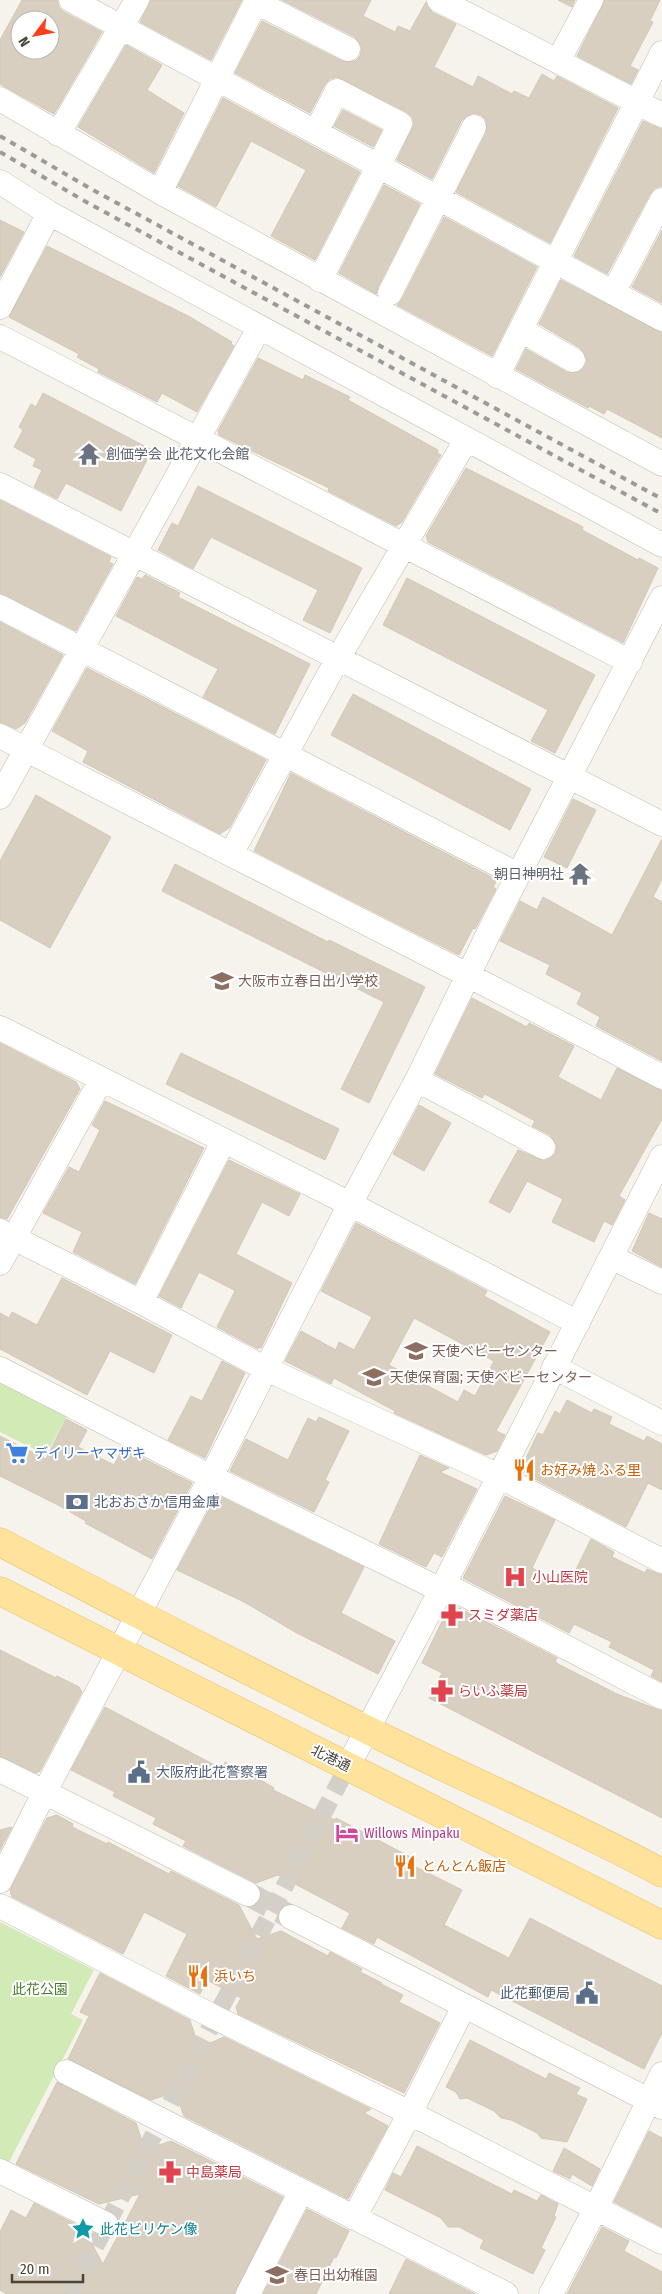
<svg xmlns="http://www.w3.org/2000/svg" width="662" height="2294" font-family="'Fira Sans Condensed','Noto Sans JP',sans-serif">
<rect width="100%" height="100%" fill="#f6f3ec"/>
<path fill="#d2eab5" d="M0 1376 69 1412 46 1455 0 1432Z
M0 1922 94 1970 71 2014 83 2020 9 2162 0 2158Z"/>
<path fill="#d8cfc1" stroke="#d3c7b4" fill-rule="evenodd" d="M22 0H57L59 7 64 12 102 32 54 114 0 84V40ZM20 20H50V50H20Z
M151 0H242L211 60 140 22Z
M282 0H371L363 16 395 32 398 26 410 31 426 2 432 12 456 24 434 67 473 87 478 76 512 94 514 91 529 98 542 74 554 81 557 76 618 108 550 243 456 192 486 133V120L481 115 473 113 462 120 432 179 397 160 414 124 412 117 406 112 337 77 330 79 325 84 310 113 235 73 262 21 342 61H355L360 56 362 48 355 37Z
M558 0H575L572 7Z
M605 0H660L650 21 653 22 630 66 638 70 631 84 577 56Z
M126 45 162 65 147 90 184 113 154 173 78 127Z
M223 98 360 172 315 260 271 236 306 170 251 141 216 207 178 186Z
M343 110 382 130 373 147 334 126Z
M643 121 662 129V186L655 188 650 194 607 274 574 256Z
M384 185 420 204 378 287 376 294 339 273Z
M444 217 537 267 492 356 397 305 402 299Z
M0 220 24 232 0 277Z
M662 230V303L632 287Z
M47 246 190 317 232 342 231 344 234 346 197 412 162 393 157 402 98 372 99 369 77 357 79 354 9 317Z
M561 280 662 333V438L607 409 604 414 589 406 588 408 516 369 526 349 567 372H579L585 366 587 360 580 348 539 324Z
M258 358 303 380 305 375 350 397 348 400 438 450 437 453 441 455 402 522 396 526 328 491 329 488 219 435 218 431Z
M43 393 152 450 121 511 66 483 57 499 34 487 42 470 33 466 36 459 14 447 23 430 19 427 31 404 36 407Z
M466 468 583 527 582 530 638 560 639 558 658 568 623 643 428 542 426 536Z
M198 486 362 568 330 633 303 620 318 590 211 537 193 569 158 550 172 523 178 526Z
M0 500 111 557 109 562 113 564 76 631 0 593Z
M145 575 180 593 178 597 310 664 275 734 203 697 218 669 116 616 137 577 142 579Z
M407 578 595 675 555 753 531 741 548 710 383 625Z
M0 622 63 655 25 723 16 729 0 722Z
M87 668 266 760 230 827 220 834 117 780 83 762 88 751 52 731Z
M353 694 531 789 510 830 331 735Z
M291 773 497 880 493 887 496 889 475 929 473 928 459 955 254 851Z
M36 795 111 837 50 948 0 920V861Z
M573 799 596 810 567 868 544 857Z
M662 839V879L653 897 662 902V1061L596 1026 600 1017 577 1004 582 993 546 974 550 965 500 941 520 901 537 910 543 897 612 935Z
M175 864 328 942 329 940 425 987 369 1103 341 1089 384 1002 162 891Z
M472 998 527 1027 529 1023 574 1046 558 1077 601 1100 617 1068 662 1091V1119L619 1196 625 1200 612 1225 604 1221 594 1242 552 1222 563 1199 527 1181 510 1213 489 1202 518 1150 544 1161 555 1154 557 1146 550 1135 532 1126 535 1121 485 1094 482 1098 435 1074Z
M0 1043 76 1082 80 1089 7 1219 0 1217Z
M181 1053 339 1129 325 1160 166 1084Z
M105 1101 204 1148 135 1284 73 1252 82 1232 43 1213 69 1167 79 1172 100 1130 92 1125Z
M419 1105 451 1123 424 1171 393 1154Z
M229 1160 300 1194 289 1216 262 1202 236 1254 292 1283 261 1348 259 1347 258 1349 217 1327 235 1291 234 1290 199 1272 181 1308 159 1296Z
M649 1213 662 1219V1267L632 1251Z
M356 1223 487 1291 484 1296 550 1332 496 1431 505 1435 497 1451 486 1455 394 1413 395 1411 334 1378 331 1384 285 1361 301 1331 336 1350 339 1342 354 1350 372 1317 321 1291ZM414 1318 494 1361 475 1396 464 1390 458 1402 389 1365Z
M62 1278 172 1335 154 1373 110 1351 87 1395 0 1349V1313L9 1318 12 1312 37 1325Z
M222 1361 245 1373 205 1458 168 1440 191 1396 202 1401Z
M567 1400 592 1413 594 1409 612 1417 609 1424 644 1441 647 1436 662 1444V1490L648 1483 626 1527 520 1471 538 1433 543 1435 555 1411 560 1414Z
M319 1417 349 1431 325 1480 329 1482 314 1512 230 1471 246 1439 288 1460 308 1418 316 1422Z
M66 1419 87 1430 78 1447 114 1465 123 1448 192 1483 152 1559 85 1523 86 1521 58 1505 0 1476V1436L46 1459Z
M420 1455 449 1468 440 1472 477 1489 442 1557 434 1553 426 1567 379 1544Z
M217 1495 364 1567 341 1613 395 1641 378 1674 295 1632 244 1602 177 1570Z
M505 1496 555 1520 532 1568 568 1586 591 1539 614 1552 612 1557 645 1573 647 1569 662 1575V1682L651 1676 654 1670 609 1647 612 1642 574 1624 569 1633 463 1578Z
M457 1607 557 1658 555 1661 558 1664 617 1694 662 1711V1818L429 1698 442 1673 422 1663 447 1611Z
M0 1650 56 1678 57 1676 79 1687 82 1692 40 1771 36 1773 0 1756Z
M105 1707 222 1769 225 1762 257 1778 274 1788 273 1790 335 1820 336 1818 416 1860 414 1866 462 1890 444 1925 509 1958 530 1918 662 1986V2033L644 2069 491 1990 488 1997 377 1937 374 1944 342 1928 350 1913 278 1875 256 1883 183 1846 186 1841 153 1824 156 1818 113 1796 115 1792 71 1770Z
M57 1815 73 1824 72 1827 107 1844 108 1842 169 1874 171 1871 239 1905 257 1939 281 1931 328 1956 330 1952 362 1969 360 1972 382 1983 381 1984 403 1995 399 2002 440 2023 404 2093 238 2014 236 2007 241 1998 207 1980 200 1994 166 1976 187 1934 144 1912 123 1954 12 1897 10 1890 47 1818Z
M12 1827 0 1850V1830Z
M100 1973 190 2020 199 2048 224 2037 371 2109 364 2113 388 2126 348 2199 184 2116 175 2092 151 2100 68 2059 89 2016 80 2012Z
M470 2040 546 2079 549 2073 580 2088 576 2094 587 2099 567 2142 541 2138 537 2133 511 2120 501 2118 494 2111 467 2098 460 2099 456 2092 446 2087Z
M57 2082 136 2123 145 2150 171 2141 283 2197 234 2294H7L0 2290V2232L11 2210 26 2218 34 2203 83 2228 103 2264 140 2194 99 2204 16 2164Z
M649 2131 662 2138V2227L614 2202Z
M417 2146 512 2194 514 2190 537 2201 541 2195 558 2204 554 2216 556 2217 541 2248 545 2250 533 2274 480 2248 484 2240 459 2227H448L441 2218 385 2190 393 2173 401 2177Z
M564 2148 600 2169 592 2186 572 2174 570 2179 553 2171Z
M307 2209 349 2231 336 2258 334 2257 316 2294H263Z
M602 2227 629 2241 624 2251 662 2272V2294H567Z
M406 2259 475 2294H389Z"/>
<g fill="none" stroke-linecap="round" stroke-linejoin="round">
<path stroke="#d4d0c8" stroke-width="18" stroke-dasharray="18 9" stroke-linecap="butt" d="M70 2294 348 1766"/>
<path stroke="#d4d0c8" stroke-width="24" stroke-dasharray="24 12" stroke-linecap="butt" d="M248 1894 291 1917"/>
<defs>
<path id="minor" d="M71 0 662 319
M439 0 662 115
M256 2 348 49
M558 61 591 0
M0 99 160 192 662 464
M316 132 337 91 400 124 320 280
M58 134 137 0
M0 182 49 213 662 545
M160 192 257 0
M390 293 474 127
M613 293 662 200
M0 307 49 213
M521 330 573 360
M0 337 630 662
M497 376 662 53
M0 485 662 824
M0 607 518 875
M0 736C220 851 443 959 662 1077
M0 797 259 328
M231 854 337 660 466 440
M0 1028 350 1204 578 1323
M417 1080 543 1147
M0 1231 141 1302 266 1369 499 1476 662 1561
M611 1257 662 1282
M0 1263 101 1080
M141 1302 223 1142
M554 1367 662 1423
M0 1369 211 1477 441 1590H455L461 1593 662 1697
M348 1766 441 1590 662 1157
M0 1770 248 1894
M0 1881 44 1793 211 1477 350 1204 417 1080 498 914 662 598
M0 1906 214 2017 410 2113 662 2242
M291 1917 662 2107
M66 2072 506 2294
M0 2171 106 2224
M354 2218 410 2113 464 2006
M248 2294 301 2191
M551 2294 596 2208 662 2074"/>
<path id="primary" d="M0 1542C129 1610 259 1677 390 1741 481 1786 573 1825 662 1873
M0 1591 662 1925"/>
</defs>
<use href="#minor" stroke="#c2bbae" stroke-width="25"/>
<use href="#primary" stroke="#e6c16a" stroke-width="29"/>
<use href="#minor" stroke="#fff" stroke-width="24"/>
<use href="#primary" stroke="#ffe39c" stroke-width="28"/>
<path stroke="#9a9a9a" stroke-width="4" stroke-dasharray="6 6" stroke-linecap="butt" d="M0 136 93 190 662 499
M0 152 88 203 662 514"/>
</g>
<defs>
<symbol id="temple-bare" viewBox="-9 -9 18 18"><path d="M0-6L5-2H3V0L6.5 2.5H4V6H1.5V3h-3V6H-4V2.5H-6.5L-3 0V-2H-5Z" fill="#6b7280" stroke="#fff" stroke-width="2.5" paint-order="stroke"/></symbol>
<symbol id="school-bare" viewBox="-9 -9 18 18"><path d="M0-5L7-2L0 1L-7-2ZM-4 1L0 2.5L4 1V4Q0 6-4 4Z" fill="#8d6e63" stroke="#fff" stroke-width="2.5" paint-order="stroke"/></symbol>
<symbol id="supermarket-bare" viewBox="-9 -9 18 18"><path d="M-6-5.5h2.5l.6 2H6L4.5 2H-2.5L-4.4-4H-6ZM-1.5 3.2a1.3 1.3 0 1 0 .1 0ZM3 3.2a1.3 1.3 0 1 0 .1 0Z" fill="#3f7fe0" stroke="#fff" stroke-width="2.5" paint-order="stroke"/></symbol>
<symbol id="restaurant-bare" viewBox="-9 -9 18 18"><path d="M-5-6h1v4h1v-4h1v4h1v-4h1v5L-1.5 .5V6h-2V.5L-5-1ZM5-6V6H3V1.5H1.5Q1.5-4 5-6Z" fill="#e8710a" stroke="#fff" stroke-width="2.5" paint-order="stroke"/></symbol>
<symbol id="bank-bare" viewBox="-9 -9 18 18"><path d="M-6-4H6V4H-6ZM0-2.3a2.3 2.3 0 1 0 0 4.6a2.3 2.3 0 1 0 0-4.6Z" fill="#5c6f8a" stroke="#fff" stroke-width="2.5" paint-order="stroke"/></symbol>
<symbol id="hospital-bare" viewBox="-9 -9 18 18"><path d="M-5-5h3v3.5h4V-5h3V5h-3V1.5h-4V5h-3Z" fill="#e0444e" stroke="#fff" stroke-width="2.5" paint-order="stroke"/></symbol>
<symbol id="pharmacy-bare" viewBox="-9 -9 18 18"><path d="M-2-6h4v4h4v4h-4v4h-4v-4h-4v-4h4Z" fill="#e0444e" stroke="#fff" stroke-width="2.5" paint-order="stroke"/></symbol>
<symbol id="civic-bare" viewBox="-9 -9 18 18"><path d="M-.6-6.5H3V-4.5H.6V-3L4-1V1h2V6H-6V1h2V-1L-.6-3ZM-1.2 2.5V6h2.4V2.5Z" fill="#5c6f8a" stroke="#fff" stroke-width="2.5" paint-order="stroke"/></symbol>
<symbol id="hotel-bare" viewBox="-9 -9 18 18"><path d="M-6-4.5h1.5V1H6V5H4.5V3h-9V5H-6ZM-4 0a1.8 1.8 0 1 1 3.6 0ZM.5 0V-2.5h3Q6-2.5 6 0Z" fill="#d1479c" stroke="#fff" stroke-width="2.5" paint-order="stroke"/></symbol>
<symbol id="sight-bare" viewBox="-9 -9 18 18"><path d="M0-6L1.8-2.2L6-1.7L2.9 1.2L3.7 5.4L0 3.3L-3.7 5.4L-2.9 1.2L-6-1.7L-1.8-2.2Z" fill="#0f9aa8" stroke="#fff" stroke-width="2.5" paint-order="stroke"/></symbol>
</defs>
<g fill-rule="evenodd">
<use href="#temple-bare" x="73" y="438" width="32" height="32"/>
<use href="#temple-bare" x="564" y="858" width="32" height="32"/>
<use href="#school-bare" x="206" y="965" width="32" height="32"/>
<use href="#school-bare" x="400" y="1335" width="32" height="32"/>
<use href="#school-bare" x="358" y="1361" width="32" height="32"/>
<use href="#supermarket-bare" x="1" y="1437" width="32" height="32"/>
<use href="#restaurant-bare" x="508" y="1454" width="32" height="32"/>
<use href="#bank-bare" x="61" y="1486" width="32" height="32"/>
<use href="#hospital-bare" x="499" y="1561" width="32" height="32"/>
<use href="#pharmacy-bare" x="436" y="1599" width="32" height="32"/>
<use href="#pharmacy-bare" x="426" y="1675" width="32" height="32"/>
<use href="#civic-bare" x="123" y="1756" width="32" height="32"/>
<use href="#hotel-bare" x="331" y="1817" width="32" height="32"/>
<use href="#restaurant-bare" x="389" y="1850" width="32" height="32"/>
<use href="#restaurant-bare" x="182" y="1960" width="32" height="32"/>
<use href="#civic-bare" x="571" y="1977" width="32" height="32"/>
<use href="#pharmacy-bare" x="154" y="2156" width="32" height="32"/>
<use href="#sight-bare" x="67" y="2213" width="32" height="32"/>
<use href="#school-bare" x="261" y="2259" width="32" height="32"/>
</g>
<g text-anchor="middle" stroke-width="4" stroke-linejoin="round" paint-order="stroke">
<g font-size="14" fill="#5b616d" stroke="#fff" text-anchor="start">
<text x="106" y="459">創価学会 此花文化会館</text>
<text x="564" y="879" text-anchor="end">朝日神明社</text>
</g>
<g font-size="14" fill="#785e54" stroke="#fff" text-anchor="start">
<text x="238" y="986">大阪市立春日出小学校</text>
<text x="432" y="1356">天使ベビーセンター</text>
<text x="390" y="1382">天使保育園; 天使ベビーセンター</text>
<text x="294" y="2280">春日出幼稚園</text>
</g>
<g font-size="14" fill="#366cbe" stroke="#fff" text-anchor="start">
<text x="34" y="1458">デイリーヤマザキ</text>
</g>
<g font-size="14" fill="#c56008" stroke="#fff" text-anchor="start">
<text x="540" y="1475">お好み焼 ふる里</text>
<text x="422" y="1871">とんとん飯店</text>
<text x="214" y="1981">浜いち</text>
</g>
<g font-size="14" fill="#4e5e75" stroke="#fff" text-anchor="start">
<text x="94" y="1507">北おおさか信用金庫</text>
<text x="156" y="1777">大阪府此花警察署</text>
<text x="570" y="1998" text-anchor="end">此花郵便局</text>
</g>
<g font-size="14" fill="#be3a42" stroke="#fff" text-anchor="start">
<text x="532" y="1582">小山医院</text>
<text x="468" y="1620">スミダ薬店</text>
<text x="458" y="1696">らいふ薬局</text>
<text x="186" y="2177">中島薬局</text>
</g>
<g font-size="14" fill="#4b4439" stroke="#fff">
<text transform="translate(331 1758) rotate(26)" y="5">北港通</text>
</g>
<g font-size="14" fill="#b23c85" stroke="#fff" text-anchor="start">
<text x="364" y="1838">Willows Minpaku</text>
</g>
<g font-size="14" fill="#4a7f2a" stroke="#fff">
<text x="40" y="1994">此花公園</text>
</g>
<g font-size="14" fill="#0d838f" stroke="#fff" text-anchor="start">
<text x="100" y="2234">此花ビリケン像</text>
</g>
</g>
<g transform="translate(35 35) rotate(238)"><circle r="24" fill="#ffffff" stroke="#b7b4b0"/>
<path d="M0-4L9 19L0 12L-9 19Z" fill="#fc3f1d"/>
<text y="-8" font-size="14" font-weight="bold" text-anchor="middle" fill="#4b4439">N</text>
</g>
<path d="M12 2274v8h71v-8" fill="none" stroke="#4b4439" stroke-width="2.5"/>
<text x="20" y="2274" font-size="15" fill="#4b4439" stroke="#ffffff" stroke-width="4" paint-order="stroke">20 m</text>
</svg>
